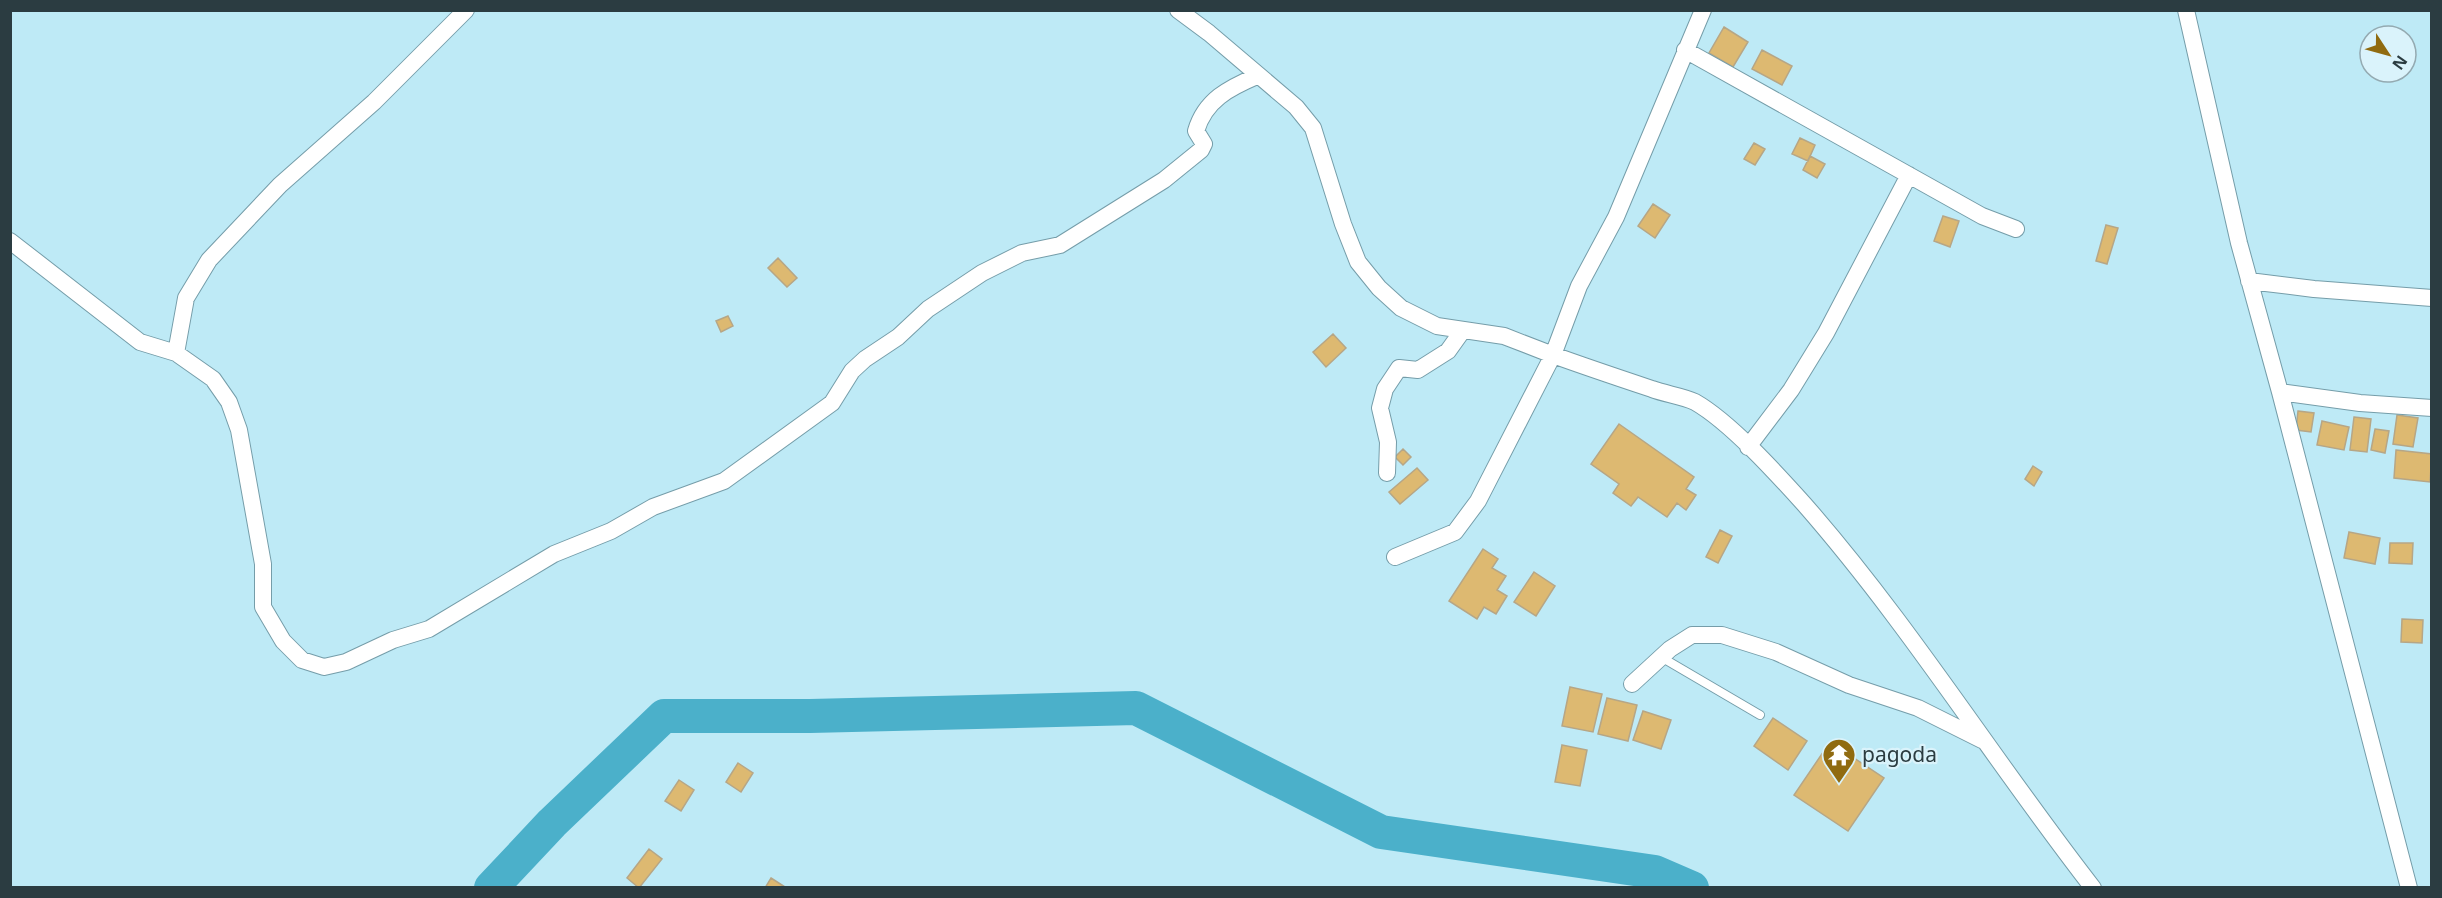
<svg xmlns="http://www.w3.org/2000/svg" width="2442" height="898" font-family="'Noto Sans',sans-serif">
<rect width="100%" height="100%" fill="#beeaf6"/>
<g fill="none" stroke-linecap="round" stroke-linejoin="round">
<path stroke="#4bb0ca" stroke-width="34" d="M491 888 552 823 664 716H810L1136 708 1381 832 1655 872 1692 888"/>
</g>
<path fill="#ddb971" stroke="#b6a686" stroke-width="1.5" d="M1724 27 1748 42 1733 67 1709 53Z
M1762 50 1792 66 1782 85 1752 69Z
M1800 138 1815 145 1808 161 1792 154Z
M1754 143 1765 149 1755 165 1744 159Z
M1810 156 1825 164 1817 178 1803 170Z
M1653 204 1670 215 1655 238 1638 226Z
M1943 216 1959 221 1950 247 1934 241Z
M2106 225 2118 228 2107 264 2096 261Z
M778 258 797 278 787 287 768 268Z
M728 316 733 326 721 332 716 321Z
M1333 334 1346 348 1326 367 1313 352Z
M2298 411 2314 413 2311 432 2296 430Z
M2397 415 2418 418 2413 447 2393 444Z
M2354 417 2371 419 2367 452 2350 450Z
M2322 421 2349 427 2344 450 2317 445Z
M1619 424 1694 477 1686 489 1696 495 1686 510 1677 503 1667 517 1638 497 1631 506 1613 493 1619 484 1591 464Z
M2375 429 2389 431 2385 453 2371 450Z
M1403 449 1411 457 1403 465 1395 457Z
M2396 450 2432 454 2430 482 2394 478Z
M2033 466 2042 472 2034 486 2025 479Z
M1417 468 1428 480 1400 504 1389 492Z
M1720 530 1732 536 1718 563 1706 557Z
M2349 532 2380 538 2375 564 2344 558Z
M2390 543H2413L2412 564 2389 563Z
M1483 549 1498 559 1492 568 1506 576 1497 590 1507 596 1496 614 1484 607 1477 619 1449 601Z
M1534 572 1555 586 1536 616 1514 602Z
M2402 619 2423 620 2422 643 2401 642Z
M1570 687 1602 694 1593 732 1562 726Z
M1607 698 1637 705 1628 741 1598 734Z
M1643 711 1671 720 1661 749 1633 740Z
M1773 718 1807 741 1788 770 1754 746Z
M1830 742 1884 778 1848 831 1794 795Z
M1562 745 1587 750 1580 786 1555 782Z
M738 763 753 773 741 792 726 782Z
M679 780 694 790 681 811 665 801Z
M649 849 662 859 639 888 627 878Z
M771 878 785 887V888H765Z"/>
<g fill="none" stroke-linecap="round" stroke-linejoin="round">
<defs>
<path id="lane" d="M1661 657 1760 715"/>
<path id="street" d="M466 10 374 102 280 185 209 260 186 298 176 353 213 379 229 402 239 430 263 564V607L283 641 302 660 324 667 346 662 393 640 429 629 554 554 611 531 653 507 724 481 832 403 852 371 865 359 898 337 928 309 982 273 1022 253 1060 245 1164 180 1201 150 1204 144 1196 131C1205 100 1229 88 1257 76
M1178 10 1209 33 1296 107 1313 128 1343 224 1358 262 1379 288 1401 308 1437 326 1504 336 1553 355 1579 286 1616 217 1703 10
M2186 10 2239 243 2280 392 2409 888
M1685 50 1982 216 2016 229
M10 241 140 342 176 353
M2249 281 2314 289 2432 298
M2280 392 2360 403 2432 408
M1748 447 1791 390 1826 333 1909 175
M1387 473 1388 442 1380 408 1385 389 1399 368 1418 370 1448 351 1463 330
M1395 557 1455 532 1478 501 1553 355C1586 367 1619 378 1652 389 1665 394 1683 396 1695 402 1730 422 1777 474 1804 504 1910 625 1994 761 2093 888
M1632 684 1670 649 1692 635H1722L1776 652 1849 685 1918 708 1982 740"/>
</defs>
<use href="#lane" stroke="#759da9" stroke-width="10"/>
<use href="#street" stroke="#759da9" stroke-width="18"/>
<use href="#lane" stroke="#fff" stroke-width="8"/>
<use href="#street" stroke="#fff" stroke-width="16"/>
</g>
<defs>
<symbol id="temple-pin" viewBox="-11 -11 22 30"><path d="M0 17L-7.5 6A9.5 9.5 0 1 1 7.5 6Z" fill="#906b10" stroke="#daf3fb"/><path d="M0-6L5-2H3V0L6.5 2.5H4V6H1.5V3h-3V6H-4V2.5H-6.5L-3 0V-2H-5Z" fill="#fff"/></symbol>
</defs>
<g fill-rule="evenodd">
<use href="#temple-pin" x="1820" y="736" width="38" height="52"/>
</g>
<g text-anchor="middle" stroke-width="4.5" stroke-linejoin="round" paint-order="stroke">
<g font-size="21" fill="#2b3c41" stroke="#daf3fb" text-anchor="start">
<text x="1862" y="762">pagoda</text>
</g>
</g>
<rect width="2442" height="898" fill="none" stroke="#2b3c41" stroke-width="24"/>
<g transform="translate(2388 54) rotate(126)"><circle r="28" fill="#daf3fb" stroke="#94aab1" stroke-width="1.5"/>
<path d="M0-4.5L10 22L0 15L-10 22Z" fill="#906b10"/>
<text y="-9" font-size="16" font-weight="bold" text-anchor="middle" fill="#2b3c41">N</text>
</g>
</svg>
